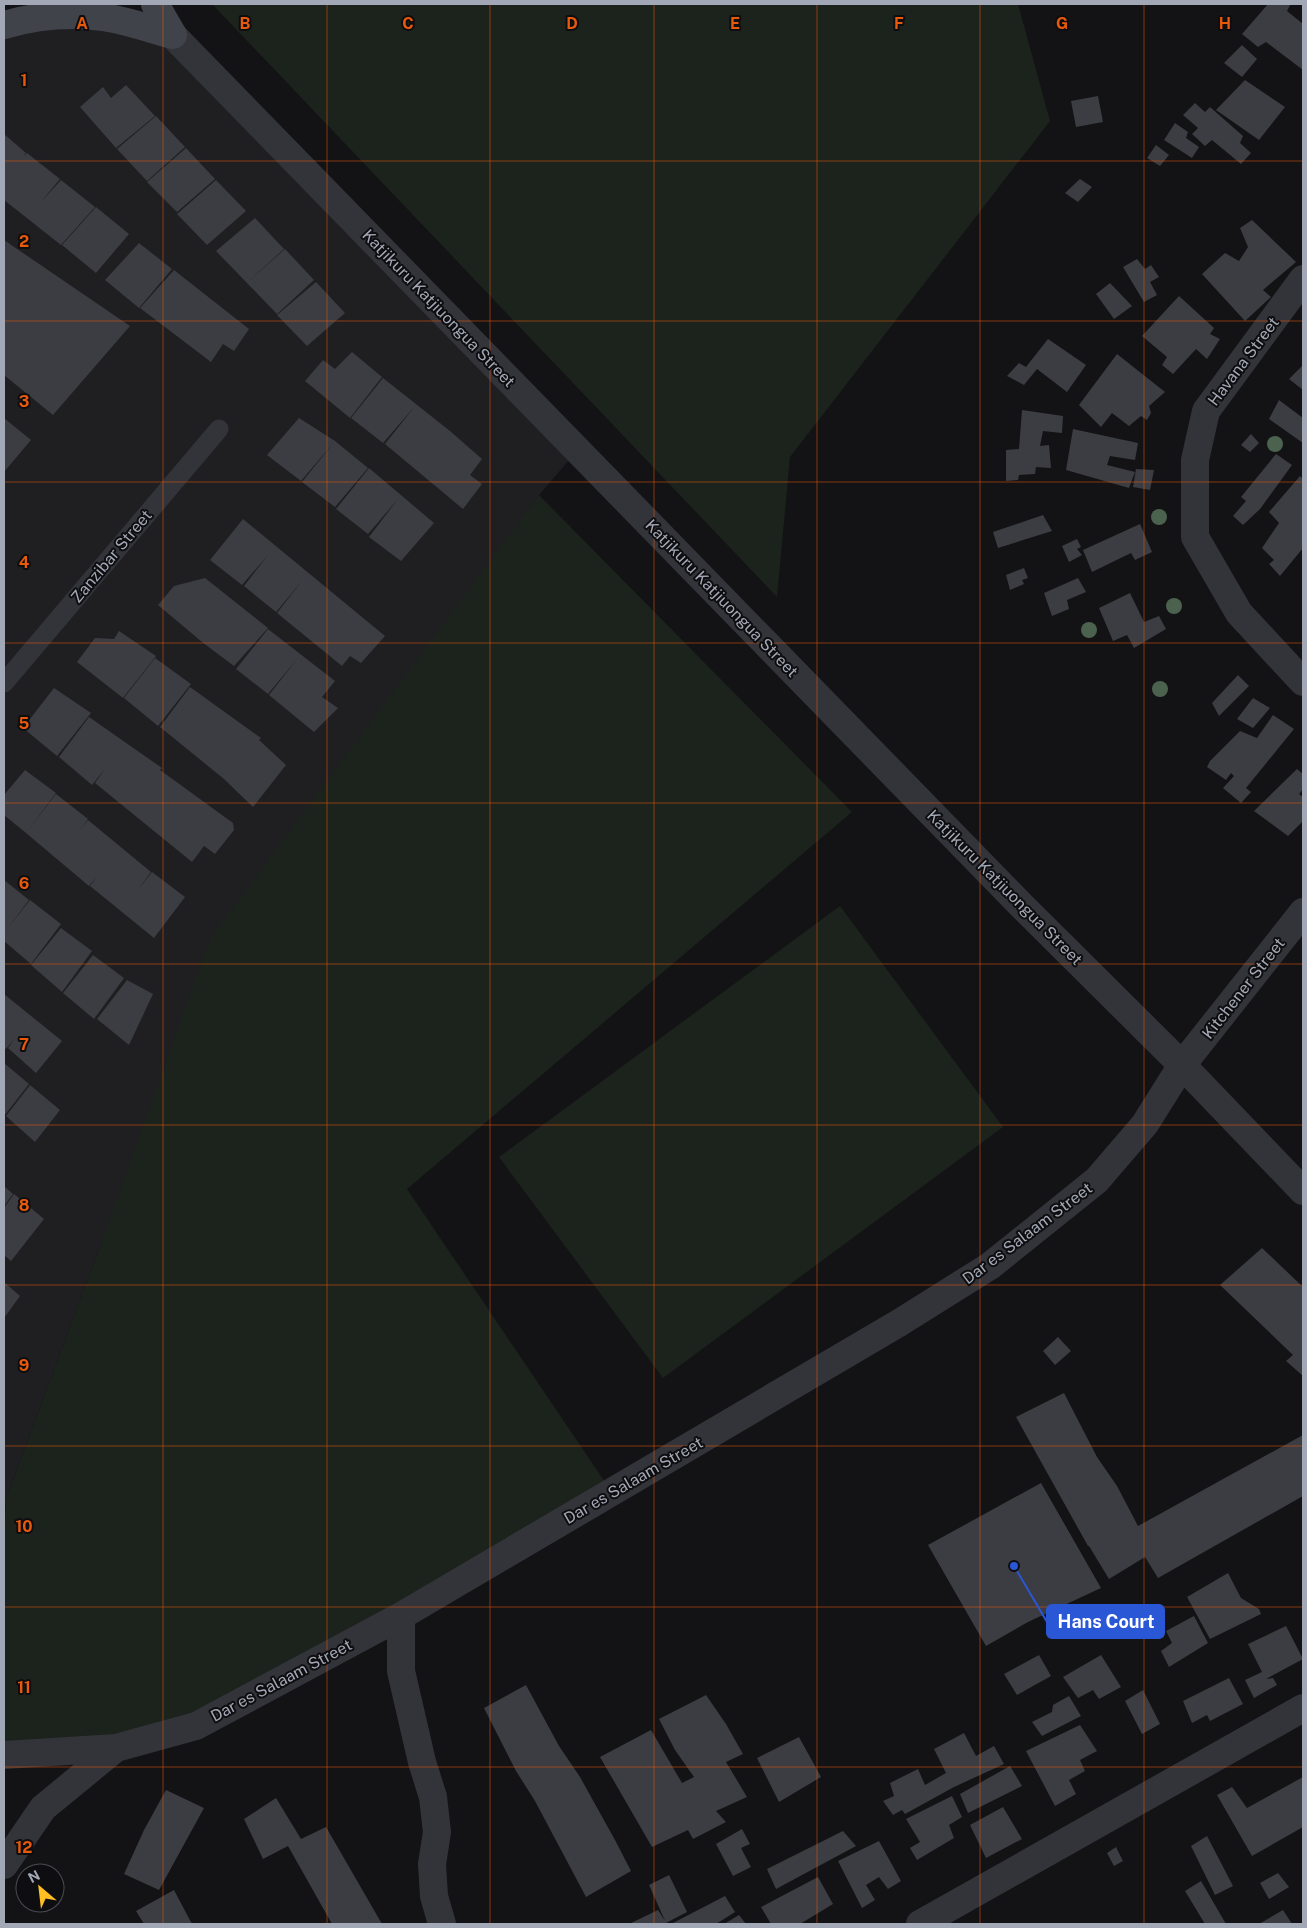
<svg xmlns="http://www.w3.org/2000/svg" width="1307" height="1928" font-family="'Public Sans',sans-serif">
<rect width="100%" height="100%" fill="#131315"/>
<path fill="#1f1f22" d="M21 20 173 35 576 452 539 495 102 1241 6 1499 4 1544V25Z"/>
<path fill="#1b231c" d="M212 4H1018L1050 121 790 457 777 597Z
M539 495 852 812 407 1189 609 1488 246 1694 122 1742 4 1748V1544L6 1499 102 1241 210 939Z
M840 906 1003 1127 663 1378 499 1157Z"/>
<path fill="#3c3d42" d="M1268 4H1286L1290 5 1287 11 1303 24V70L1266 42 1258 47 1242 34Z
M1242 45 1257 59 1242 77 1224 63Z
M1245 80 1285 107 1259 140 1216 110Z
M126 85 155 116 116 148 80 107 103 87 111 98Z
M1098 96 1103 122 1076 127 1071 101Z
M1195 103 1205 112 1210 107 1243 136 1240 143 1251 153 1241 164 1212 140 1205 146 1192 134 1198 128 1183 115Z
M156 116 185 147 147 181 117 149Z
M1175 123 1188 132 1186 138 1199 147 1192 158 1164 140Z
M4 134 26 153 23 157 27 153 60 179 40 203 61 180 95 207 61 245 4 200Z
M1156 145 1169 155 1160 166 1147 158Z
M186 148 215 179 177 212 147 182Z
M1080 179 1092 187 1078 202 1065 193Z
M216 180 246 211 207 245 177 214Z
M96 207 129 234 96 273 62 245Z
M255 218 284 249 250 280 285 249 314 280 277 314 216 251Z
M1252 220 1296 262 1263 290 1271 297 1245 321 1202 274 1225 253 1239 261 1248 247 1240 228Z
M4 240 130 326 53 415 4 375Z
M139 243 172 269 139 308 105 280Z
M1137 259 1145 269 1151 265 1159 277 1150 282 1157 295 1144 302 1123 267Z
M174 270 249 329 234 351 223 344 211 362 140 308Z
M316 282 345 313 307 346 277 315Z
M1110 283 1132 306 1114 319 1096 294Z
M1179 296 1214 328 1210 334 1220 339 1207 359 1196 349 1173 374 1162 365 1167 357 1142 336Z
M1048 339 1086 365 1067 392 1037 369 1024 385 1007 376 1019 363 1026 367Z
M352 352 382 377 350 418 305 381 323 360 335 369Z
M1117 354 1165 392 1149 406 1151 413 1147 420 1141 416 1129 426 1112 413 1101 427 1079 405Z
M1303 365V390L1289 379Z
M383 378 450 431 482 459 470 475 482 484 463 509 385 444 415 406 383 443 351 418Z
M1279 400 1303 418V443L1269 419Z
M1022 410 1063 416 1062 433 1043 431 1040 446 1049 445 1051 468 1036 467 1035 474 1019 475 1018 480 1006 481V450L1019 449Z
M4 418 31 440 4 472Z
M299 418 335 441 301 481 267 455Z
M1073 429 1138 443 1135 460 1110 456 1107 465 1135 472 1129 488 1066 470Z
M1251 434 1259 443 1250 452 1241 445Z
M335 441 368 468 335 507 302 482Z
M1276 454 1292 465 1260 509 1243 525 1233 516 1246 501 1241 497Z
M369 468 434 523 401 561 369 537 398 499 368 534 336 509Z
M1136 469 1154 470 1150 490 1133 487Z
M1300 476 1303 479V548L1280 576 1269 564 1274 560 1262 548 1279 523 1269 512Z
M1043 515 1052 531 998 548 993 532Z
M243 519 385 636 361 663 350 656 342 666 277 613 302 581 276 612 244 586 268 555 242 585 210 560Z
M1140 524 1152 552 1135 560 1131 553 1092 572 1083 550Z
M1077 539 1081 547 1077 549 1082 555 1069 562 1062 546Z
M1024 568 1028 578 1022 580 1024 584 1010 590 1006 575Z
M205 578 268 628 234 666 202 642 158 605 174 586Z
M1078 578 1086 592 1067 600 1069 609 1052 616 1044 593Z
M1130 593 1144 622 1159 616 1166 629 1134 648 1127 635 1113 641 1099 608Z
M268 629 335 681 322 697 338 708 314 732 269 695 298 658 268 694 236 669Z
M119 631 156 656 123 698 77 662 95 638 114 639Z
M155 658 191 684 158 726 124 698Z
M1238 675 1249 686 1219 716 1212 703Z
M190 687 261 738 259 740 286 765 253 807 224 779 160 727Z
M54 688 91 713 57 756 23 728Z
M1253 698 1270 708 1253 728 1237 719Z
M1273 715 1294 729 1246 788 1251 792 1241 803 1223 788 1234 776 1231 773 1226 780 1207 767 1210 761 1240 731 1257 738Z
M89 717 162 768 160 770 233 823 234 830 215 854 204 846 192 862 95 783 105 769 92 785 59 757Z
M1297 769 1303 774V789L1299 794 1303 797V821L1288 836 1254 811Z
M25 770 56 793 26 833 4 815V795Z
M56 794 88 819 80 830 88 820 151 872 137 891 152 872 185 897 154 938 90 886 97 877 89 886 26 833Z
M4 880 29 900 7 929 30 900 61 924 31 964 4 941Z
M61 928 92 951 62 992 31 965Z
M93 955 124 978 94 1019 63 993Z
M127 980 153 994 129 1045 97 1019Z
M4 994 62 1041 36 1073 8 1048 15 1038 6 1049 4 1047Z
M4 1063 29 1084 4 1116Z
M30 1085 60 1110 35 1142 6 1116Z
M4 1186 13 1194 4 1206Z
M14 1194 44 1219 11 1261 4 1255V1208Z
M1262 1248 1303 1287V1376L1286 1361 1293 1355 1220 1285Z
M4 1282 20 1296 4 1318Z
M1058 1337 1071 1351 1055 1365 1043 1351Z
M1064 1393 1097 1457 1117 1486 1138 1526 1303 1435V1496L1158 1578 1145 1557 1109 1579 1089 1546H1088L1016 1417Z
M1041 1483 1101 1588 1028 1622 986 1646 928 1545Z
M1228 1573 1241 1598 1259 1609 1261 1614 1210 1639 1187 1597Z
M1194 1616 1208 1643 1169 1667 1161 1651 1172 1643 1166 1631Z
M1286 1626 1303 1659 1266 1679 1273 1678 1277 1685 1254 1698 1245 1680 1262 1672 1248 1644Z
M1039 1655 1051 1676 1017 1695 1004 1674Z
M1101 1655 1121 1687 1099 1699 1093 1690 1078 1698 1063 1677Z
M1229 1678 1243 1704 1210 1721 1207 1715 1192 1723 1183 1701Z
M526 1685 559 1746 580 1777 615 1840 631 1871 586 1897 535 1801 516 1771 484 1708Z
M1143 1690 1160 1724 1142 1734 1125 1701Z
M706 1695 726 1724 743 1754 726 1762 747 1797 716 1811 726 1822 693 1839 688 1830 652 1847 600 1757 651 1730 682 1783 694 1777 675 1750 659 1719Z
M1069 1696 1081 1716 1042 1736 1032 1722 1052 1712 1053 1705Z
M1080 1725 1097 1751 1080 1760 1085 1771 1069 1780 1076 1794 1055 1806 1026 1751Z
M964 1733 976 1756 994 1746 1004 1764 954 1787 905 1814 902 1810 893 1815 883 1801 894 1796 890 1783 918 1769 925 1785 946 1773 934 1749Z
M799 1737 821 1777 779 1802 757 1758Z
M1010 1766 1022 1786 968 1813 960 1794Z
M1303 1777V1827L1252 1856 1217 1795 1232 1787 1247 1808Z
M166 1790 204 1808 159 1890 124 1874 144 1830Z
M952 1796 962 1817 949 1825 954 1838 917 1860 910 1848 920 1842 906 1819Z
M276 1798 301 1839 326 1827 382 1924H332L288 1846 263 1859 244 1819Z
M1003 1807 1022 1839 986 1858 970 1825Z
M742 1829 750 1844 741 1848 751 1867 733 1876 716 1844Z
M843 1831 856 1846 776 1889 767 1869Z
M1207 1836 1233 1886 1215 1895 1191 1846Z
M879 1841 901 1881 888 1889 879 1877 866 1885 875 1900 862 1908 838 1861Z
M1116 1847 1123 1861 1114 1866 1107 1853Z
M1278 1873 1289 1887 1269 1899 1260 1883Z
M669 1875 687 1912 666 1923 649 1885Z
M818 1877 833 1904 800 1924H771L761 1907Z
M1201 1881 1226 1924H1205L1185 1891Z
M174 1890 192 1924H144L136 1911Z
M725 1896 735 1912 716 1924H671Z
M658 1910 667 1924H629Z
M1283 1910 1292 1924H1259Z
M739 1915 746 1924H724Z"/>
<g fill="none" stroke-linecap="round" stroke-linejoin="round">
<path stroke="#33343a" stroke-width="19" d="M4 683 219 429"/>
<path stroke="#33343a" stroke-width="28" d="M1303 279 1206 411 1195 460V537L1239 613 1303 682
M401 1616V1671L422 1762 433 1797 437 1832 432 1864 434 1896 442 1924
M4 1755 116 1748 196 1726 401 1616 899 1323 990 1266 1097 1180 1145 1124 1182 1065 1303 912
M4 1865 43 1808 116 1748
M920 1924 1303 1708"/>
<path stroke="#33343a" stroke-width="28" d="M157 19 1020 904 1182 1065 1303 1191"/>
<path stroke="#41434a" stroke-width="28" d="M155 4 173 35
M4 25C39 15 77 12 114 19 134 23 154 30 173 35"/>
</g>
<g fill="#4b624e">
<circle cx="1275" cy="444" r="8"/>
<circle cx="1159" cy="517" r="8"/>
<circle cx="1174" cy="606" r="8"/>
<circle cx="1089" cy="630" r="8"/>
<circle cx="1160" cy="689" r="8"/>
</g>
<path fill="none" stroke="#e8590c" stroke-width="1" stroke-opacity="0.55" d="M163 4V1924M327 4V1924M490 4V1924M654 4V1924M817 4V1924M980 4V1924M1144 4V1924M4 161H1303M4 321H1303M4 482H1303M4 643H1303M4 803H1303M4 964H1303M4 1125H1303M4 1285H1303M4 1446H1303M4 1607H1303M4 1767H1303"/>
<g text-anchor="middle" stroke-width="4" stroke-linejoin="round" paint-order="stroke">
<g font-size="16" fill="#a3a8b6" stroke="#0e0e10">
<text transform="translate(439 308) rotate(46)" y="6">Katjikuru Katjiuongua Street</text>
<text transform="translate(1243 361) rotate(-53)" y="6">Havana Street</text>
<text transform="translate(111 556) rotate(-50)" y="6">Zanzibar Street</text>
<text transform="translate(722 598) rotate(46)" y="6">Katjikuru Katjiuongua Street</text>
<text transform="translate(1005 887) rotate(45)" y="6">Katjikuru Katjiuongua Street</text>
<text transform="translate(1243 988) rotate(-52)" y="6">Kitchener Street</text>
<text transform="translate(1027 1233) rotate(-37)" y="6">Dar es Salaam Street</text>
<text transform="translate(633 1480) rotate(-30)" y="6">Dar es Salaam Street</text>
<text transform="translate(281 1680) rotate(-28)" y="6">Dar es Salaam Street</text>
</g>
</g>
<g font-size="16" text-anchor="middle" font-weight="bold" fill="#e8590c" stroke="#0e0e10" stroke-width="4" stroke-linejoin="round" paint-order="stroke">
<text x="82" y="29">A</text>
<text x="245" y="29">B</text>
<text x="408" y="29">C</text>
<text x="572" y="29">D</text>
<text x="735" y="29">E</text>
<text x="899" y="29">F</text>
<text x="1062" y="29">G</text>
<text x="1225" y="29">H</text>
<text x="24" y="86">1</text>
<text x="24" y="247">2</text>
<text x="24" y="407">3</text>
<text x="24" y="568">4</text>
<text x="24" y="729">5</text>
<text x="24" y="889">6</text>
<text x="24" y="1050">7</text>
<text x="24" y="1211">8</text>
<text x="24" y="1371">9</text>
<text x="24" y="1532">10</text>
<text x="24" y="1693">11</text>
<text x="24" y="1853">12</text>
</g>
<path fill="none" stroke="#2a57d5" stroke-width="2" d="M1014 1566L1047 1622"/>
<circle fill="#2a57d5" stroke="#0e0e10" stroke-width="2" cx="1014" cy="1566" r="5"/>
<rect fill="#2a57d5" stroke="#2a57d5" stroke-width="2" x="1047" y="1605" width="117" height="33" rx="5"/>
<g font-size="18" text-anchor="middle" font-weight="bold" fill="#fff">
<text x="1106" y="1628">Hans Court</text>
</g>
<rect width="1307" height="1928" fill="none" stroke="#a3a8b6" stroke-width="10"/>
<g transform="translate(40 1888) rotate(332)"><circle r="24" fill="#0e0e10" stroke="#4a4c52"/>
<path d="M0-4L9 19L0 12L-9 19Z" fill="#ffbe21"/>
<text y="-8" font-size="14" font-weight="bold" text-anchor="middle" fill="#a3a8b6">N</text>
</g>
</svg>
